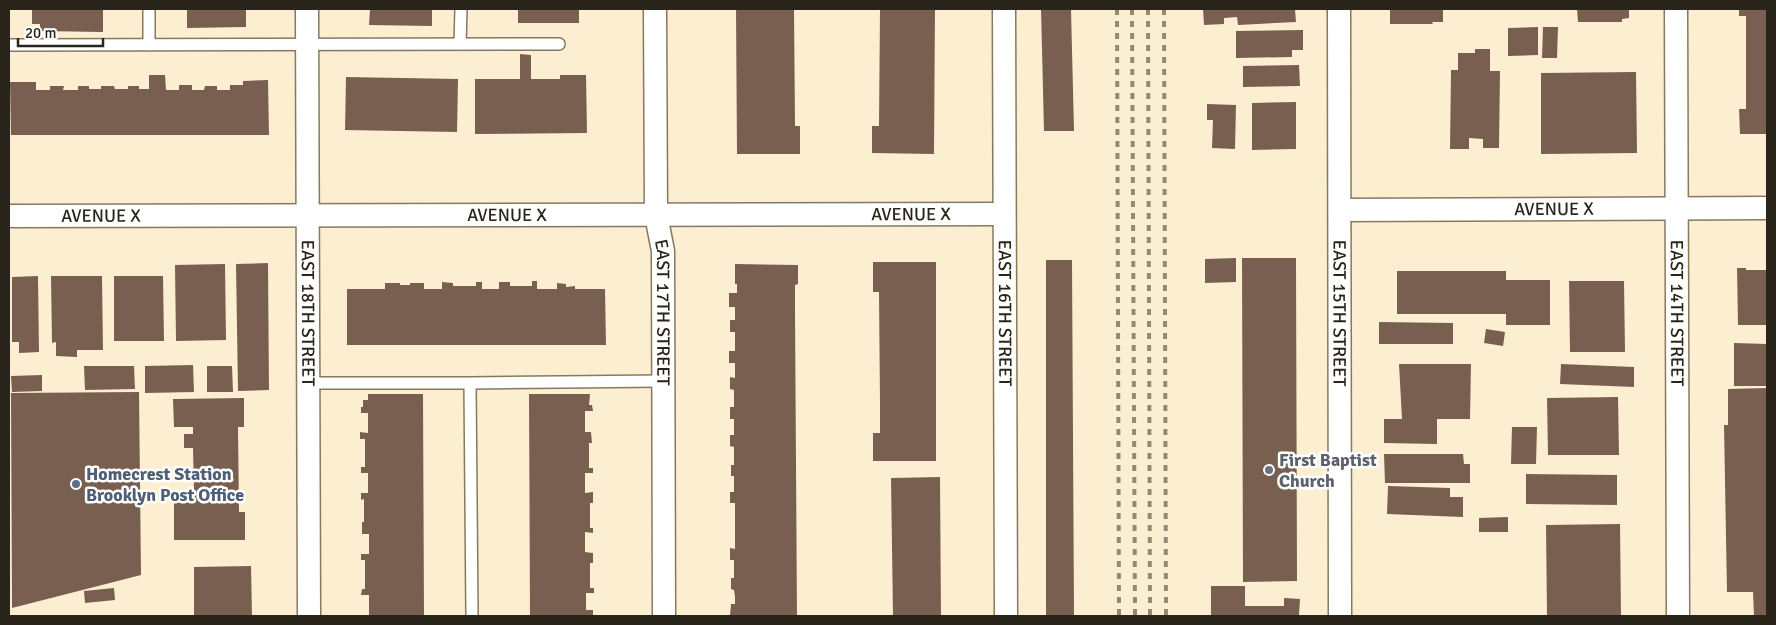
<svg xmlns="http://www.w3.org/2000/svg" width="1776" height="625" font-family="Signika,sans-serif">
<rect width="100%" height="100%" fill="#fcefd1"/>
<path fill="#795f50" d="M32 9H103V32L40 31V24H32Z
M187 9 246 10V27L187 28Z
M370 9H432V26L369 25Z
M518 9H579V23H518Z
M736 9H794L795 126H800V154H737Z
M880 9H935L934 154 872 153V126H879Z
M1041 9H1071L1074 131H1044Z
M1203 9H1295L1296 22 1238 25 1237 17 1224 18V24L1204 25Z
M1390 9H1443V22H1432L1433 24H1390Z
M1577 9H1629V18L1622 19V22H1578Z
M1739 9H1767V134H1740L1739 109H1746V16H1739Z
M1538 27V55L1508 56V28Z
M1543 27H1558L1557 58H1542Z
M1303 30V50H1292V57L1236 58V31Z
M1475 49H1490V71H1500L1499 148H1483V139L1469 138V149H1450L1451 70H1458V53H1475Z
M520 54 531 55V79H560V75H586L587 133 475 134V79H520Z
M1299 65 1300 86 1243 87V66Z
M1636 72 1637 153 1541 154V73Z
M149 75H165L166 90H179V85H192V90H204L205 86H217V90H230V85H243V81L268 80 269 135H11L10 82H36V90H50V86H64L63 90H78V86H89V89H101V86H114L115 89H128V86H139V89H149Z
M346 77 458 79 457 132 345 130Z
M1296 102V149L1252 150V103Z
M1207 104 1236 105 1235 149 1212 148 1213 120H1207Z
M1236 258V282L1205 283V259Z
M1242 258H1296L1297 581 1243 582Z
M1046 260H1072L1074 616H1046Z
M873 262H936V461H873V433H880V404L879 292H873Z
M268 263 269 390 238 391 236 264Z
M225 264 226 340 176 341 175 265Z
M735 264 798 265V284L795 285V313L797 616H730L731 604H735V597L734 590 731 589V578H734V560H730V548L735 549V503H730V492H734V476H731V465H734V447L730 446V435H734V419H730V407H734V390L730 389V377L735 378V363H729V351H735V332H730V320H735V307H729V293H737V284H735Z
M1737 268H1746V270H1767V325H1738Z
M1397 271H1506V280H1550V325H1506V314H1397Z
M38 276 39 352 19 353V342H12V277Z
M51 276H102L103 350H77V357L56 356V342L52 343Z
M114 276H163L164 341H114Z
M532 281H537V289H557V283L566 284V287L575 286V289H605L606 345H347V289H385V283H400V285H410V283H424V289H442V282L453 283V286H476V282H482V289H499V282H510V286H532Z
M1569 281H1624L1625 352H1570Z
M1379 322 1453 323V344H1379Z
M1486 329 1505 332 1503 346 1484 343Z
M1734 343 1767 344V386H1734Z
M1399 364H1471L1470 419H1437V444L1384 443V419H1402Z
M1561 364 1634 367V387L1560 384Z
M193 365 194 392 145 393V366Z
M84 366H134L135 389 85 390Z
M207 366H232L233 392H207Z
M42 375V391L12 392 11 376Z
M1767 388V616H1754L1753 592H1727L1724 425H1728V389Z
M139 392 141 575 12 608 11 393Z
M368 394H423L424 616H369V595H361L362 589H365V560H361V554H369V534H362V522H364V499L361 500V493H368V473H361V467H365V439H360V432L368 433V413H361V407H363V400H368Z
M529 394H590L589 405H592L593 411H585V432H591L592 443H589V468H593V473H585V493L593 492V503H590V528H593V533L585 532V552L593 553V563H590V588H594V593H586V610H593V616H530Z
M1618 397 1619 455H1548L1547 398Z
M244 398V427H238L239 512H245V540H174V493H193L194 491 193 448H184V434H193V427H174L173 399Z
M1512 427H1537L1536 464H1511Z
M1384 454H1463L1464 464H1470V483H1385Z
M1526 474 1617 475V505L1526 504Z
M940 477 941 616H893L891 478Z
M1388 486 1450 488V497H1463V517L1387 514Z
M1508 517V532H1479V518Z
M1620 524 1621 616H1547L1546 525Z
M251 566 252 616H194V567Z
M1211 586H1245V606H1284V598L1300 599 1299 615H1293V616H1211Z
M114 588 115 600 85 603 84 591Z"/>
<g fill="none" stroke-linecap="round" stroke-linejoin="round">
<defs>
<path id="lane" d="M149 9V45
M460 44 461 9
M9 45 559 44
M309 383H470
M472 616 470 383 663 381"/>
<g id="street">
<path id="s1" d="M307 9 309 616"/>
<path id="s2" d="M655 9 656 215 663 251 664 616"/>
<path id="s3" d="M1004 9 1006 616"/>
<path id="s4" d="M1339 9 1340 616"/>
<path id="s5" d="M1676 9 1678 616"/>
<path id="s6" d="M1340 210 1767 208"/>
<path id="s7" d="M9 216 1004 214"/>
</g>
</defs>
<use href="#lane" stroke="#86795f" stroke-width="14"/>
<use href="#street" stroke="#86795f" stroke-width="25"/>
<use href="#lane" stroke="#fff" stroke-width="11"/>
<use href="#street" stroke="#fff" stroke-width="22"/>
<path stroke="#938a76" stroke-width="4" stroke-dasharray="6 6" stroke-linecap="butt" d="M1117 9 1119 616
M1132 9 1135 616
M1148 9 1150 616
M1164 9 1166 616"/>
</g>
<circle fill="#6b7280" stroke="#fff" stroke-width="2" cx="1269" cy="470" r="5"/>
<circle fill="#5c6f8a" stroke="#fff" stroke-width="2" cx="76" cy="484" r="5"/>
<g text-anchor="middle" stroke-width="5" stroke-linejoin="round" paint-order="stroke">
<g font-size="18" fill="#2a251a" stroke="#fff">
<text dy="6" stroke="none"><textPath href="#s6" startOffset="214">AVENUE X</textPath></text>
<text dy="6" stroke="none"><textPath href="#s7" startOffset="902">AVENUE X</textPath></text>
<text dy="6" stroke="none"><textPath href="#s7" startOffset="498">AVENUE X</textPath></text>
<text dy="6" stroke="none"><textPath href="#s7" startOffset="92">AVENUE X</textPath></text>
<text dy="6" stroke="none"><textPath href="#s1" startOffset="304">EAST 18TH STREET</textPath></text>
<text dy="6" stroke="none"><textPath href="#s2" startOffset="304">EAST 17TH STREET</textPath></text>
<text dy="6" stroke="none"><textPath href="#s3" startOffset="304">EAST 16TH STREET</textPath></text>
<text dy="6" stroke="none"><textPath href="#s4" startOffset="304">EAST 15TH STREET</textPath></text>
<text dy="6" stroke="none"><textPath href="#s5" startOffset="304">EAST 14TH STREET</textPath></text>
</g>
<g font-size="18" font-weight="bold" fill="#5b616d" stroke="#fff" text-anchor="start">
<text x="1279" y="466">First Baptist<tspan x="1279" dy="21">Church</tspan></text>
</g>
<g font-size="18" font-weight="bold" fill="#4e5e75" stroke="#fff" text-anchor="start">
<text x="86" y="480">Homecrest Station<tspan x="86" dy="21">Brooklyn Post Office</tspan></text>
</g>
</g>
<rect width="1776" height="625" fill="none" stroke="#2a251a" stroke-width="20"/>
<path d="M18 38v8h85v-8" fill="none" stroke="#2a251a" stroke-width="2.5"/>
<text x="25" y="38" font-size="15" fill="#2a251a" stroke="#ffffff" stroke-width="4" paint-order="stroke">20 m</text>
</svg>
